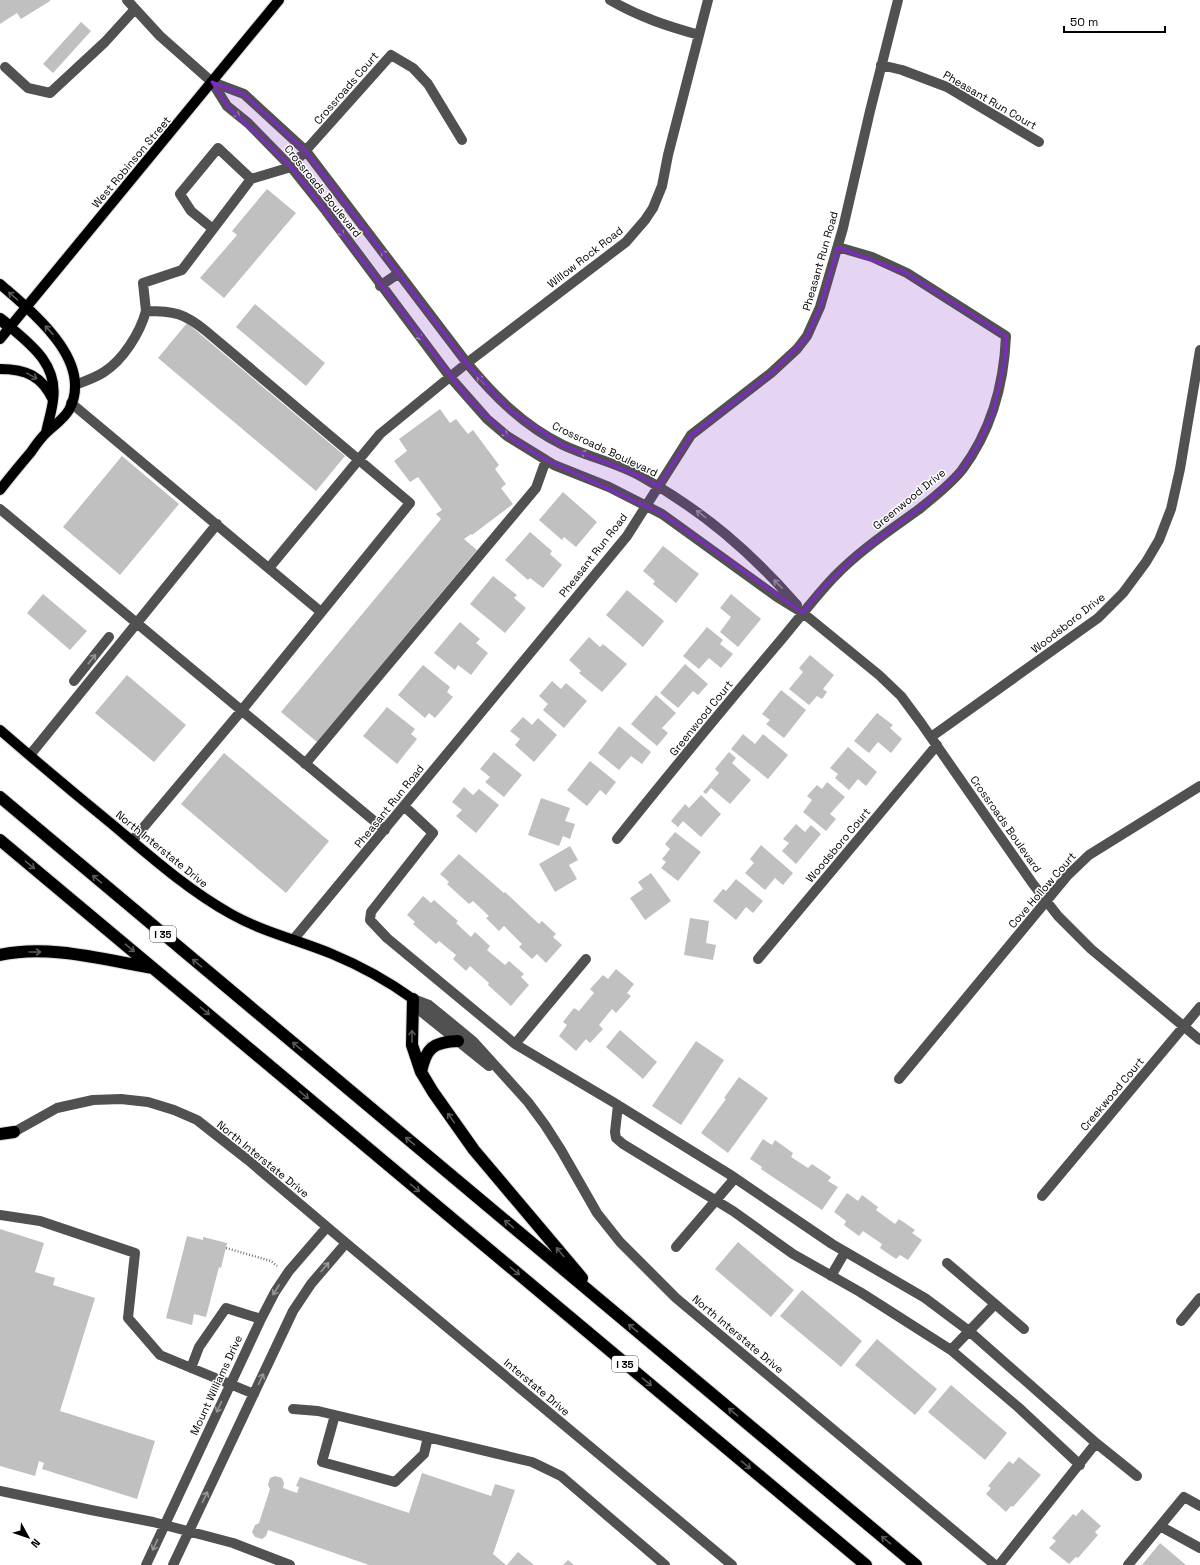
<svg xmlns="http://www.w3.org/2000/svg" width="1200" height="1565" font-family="'Space Grotesk',sans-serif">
<rect width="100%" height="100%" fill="#fff"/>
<path fill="#c0c0c0" d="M0 0H50V1L21 19 17 13 0 24Z
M81 22 91 31 53 73 43 64Z
M267 189 296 213 224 298 200 278 237 235 232 231Z
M255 304 325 363 306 386 236 327Z
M187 323 345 456 316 491 158 358Z
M440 409 450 423 456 419 468 434 473 430 499 465 495 469 506 484 501 488 513 504 472 535 471 534 464 539 477 550 317 742 281 712 441 519 436 514 442 510 418 477 410 482 394 461 407 451 399 439Z
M122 456 179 504 120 575 63 527Z
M563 492 597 522 576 547 564 537 562 540 539 520Z
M530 532 552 551 550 554 562 565 543 588 530 578 528 580 505 560Z
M663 546 699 574 676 603 653 584 655 581 643 571Z
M493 576 517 595 514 598 526 608 505 633 470 604Z
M627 590 664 621 643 647 606 615Z
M43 594 87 631 70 650 27 613Z
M731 594 761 619 738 647 720 632 731 617 720 608Z
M460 622 480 639 476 643 488 653 471 675 458 665 455 670 434 653Z
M707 627 723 640 720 644 733 654 721 668 709 658 699 669 683 656Z
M589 637 600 647 603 644 627 664 602 692 579 673 581 671 569 660Z
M810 655 834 675 823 689 827 692 822 699 817 696 809 705 789 689 803 672 799 668Z
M685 664 708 684 698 695 693 691 678 708 660 693Z
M423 665 450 687 447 692 453 697 435 718 429 713 425 718 398 695Z
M127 675 186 725 154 762 95 713Z
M552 681 561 689 566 683 587 701 564 728 543 710 548 704 539 696Z
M781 690 806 710 784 738 766 724 770 720 762 714Z
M656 695 676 713 662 728 668 733 657 746 631 724Z
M387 707 415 729 411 734 417 739 397 764 363 736Z
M877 713 893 725 890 728 902 739 891 753 878 742 869 753 854 741Z
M523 717 532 725 538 718 557 735 534 762 515 745 520 739 510 731Z
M619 726 651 752 642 764 631 756 619 770 598 753Z
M743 734 755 744 763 734 788 755 768 779 731 749Z
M848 747 877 772 866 786 858 779 849 790 835 778 838 774 830 768Z
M494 752 522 775 504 797 485 782 490 777 480 769Z
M729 752 736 758 732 763 751 780 730 804 711 788 706 794 703 792 719 773 715 769Z
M224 753 329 841 286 893 181 804Z
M590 761 616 782 606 795 600 790 587 806 567 790Z
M827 782 845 797 830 814 836 819 826 831 803 812 812 800 807 796 817 785 822 789Z
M464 787 473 795 479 789 499 805 476 833 456 816 462 810 452 802Z
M701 795 721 814 701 837 683 821 678 827 671 821 685 804 689 808Z
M541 798 570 808 565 821 575 824 570 839 563 836 559 846 528 835Z
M796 824 805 832 811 825 821 834 796 864 782 851 789 843 783 839Z
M675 832 701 852 678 881 661 868 666 862 662 859 670 849 665 844Z
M761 845 793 873 783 885 775 878 765 890 745 873 754 863 750 859Z
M570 846 578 860 569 865 577 879 555 892 539 864Z
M459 854 504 893 505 892 539 924 542 921 556 934 553 937 562 945 546 963 537 954 532 959 519 947 522 944 504 926 499 931 486 918 489 916 473 901 469 904 447 884 449 882 440 874Z
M651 873 671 901 645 920 630 898 643 889 638 882Z
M736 879 763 901 753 913 746 907 736 920 713 901 723 889 726 891Z
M423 896 431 903 434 900 458 921 456 923 471 937 475 932 490 946 487 950 505 965 509 961 524 974 521 977 529 985 511 1006 488 985 489 983 470 966 466 971 453 959 456 955 439 941 436 944 413 924 415 922 407 915Z
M690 918 709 921 706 943 716 945 713 960 684 955Z
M616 969 634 984 627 993 631 996 616 1013 612 1009 599 1025 603 1029 590 1043 586 1039 576 1051 559 1036 567 1025 563 1022 574 1008 579 1011 594 993 590 989 603 975 608 979Z
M620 1030 657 1062 643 1079 606 1047Z
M696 1041 724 1060 681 1125 652 1106Z
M739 1077 768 1098 728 1153 701 1133 726 1099 724 1098Z
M763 1139 772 1145 775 1140 793 1153 791 1157 808 1168 812 1164 831 1177 828 1181 838 1187 822 1210 761 1169 762 1167 750 1159Z
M847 1193 858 1201 862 1195 878 1207 876 1210 895 1224 899 1219 915 1230 912 1233 922 1240 908 1260 900 1255 896 1259 880 1248 882 1244 863 1231 859 1236 844 1225 846 1221 834 1212Z
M0 1229 44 1243 35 1272 55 1278 53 1285 95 1298 60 1411 155 1441 137 1499 42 1469 44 1463 39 1461 35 1476 0 1466Z
M187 1236 203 1240V1237L227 1243 221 1268 219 1267 206 1317 194 1314 192 1325 166 1318Z
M738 1242 794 1290 771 1317 715 1269Z
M802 1290 862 1341 841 1367 780 1316Z
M877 1339 937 1389 915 1415 855 1365Z
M951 1385 1007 1433 985 1460 928 1412Z
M1019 1457 1041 1475 1013 1507 1011 1506 1006 1512 986 1494 991 1488 988 1486 1009 1461 1013 1464Z
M422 1473 491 1496 495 1484 515 1490 493 1554 506 1565H369L268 1530 266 1536 262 1539 255 1537 252 1532 255 1525 259 1523 270 1489 268 1485 270 1478 275 1476 282 1478 284 1483 283 1488 297 1493 299 1487 296 1486 300 1477 409 1513Z
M1082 1509 1101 1526 1095 1532 1098 1535 1078 1558 1076 1557 1069 1564 1049 1548 1056 1541 1052 1538 1073 1514 1076 1516Z
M1160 1543 1186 1565H1142Z
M518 1552 534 1565H507Z
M568 1560 574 1565H563Z"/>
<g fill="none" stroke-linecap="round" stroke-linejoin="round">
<defs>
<path id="major" d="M0 284C32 312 95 361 69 410 63 420 54 425 46 433 40 439 35 446 31 452 20 465 10 477 0 490
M10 327C33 346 58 366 53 400 52 411 48 422 46 433
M0 339 279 0
M0 369C26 369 42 376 53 400
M0 730C37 762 75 794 113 825 151 857 188 890 231 914 263 932 298 940 332 954 361 966 388 981 413 999"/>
<path id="highway" d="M0 319 10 327
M0 797 916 1565
M0 840 866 1565
M0 955C48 944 105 960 153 968
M413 999 412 1045 421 1072 433 1092 474 1150 582 1278
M421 1072C426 1048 433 1042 458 1041
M0 1134 14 1132"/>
</defs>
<use href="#major" stroke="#dbdbdb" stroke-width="12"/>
<use href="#highway" stroke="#dbdbdb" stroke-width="14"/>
<path stroke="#737373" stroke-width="2.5" stroke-dasharray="1 2" stroke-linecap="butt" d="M226 1248 271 1261 277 1266"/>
<path stroke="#515151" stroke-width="10" d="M127 0 160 36 212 82 227 106 248 123 291 167 326 211 450 377 487 419 507 436 554 465 609 487 662 514 777 597 803 613 879 675 901 696 921 723 1033 884 1058 916 1091 949 1200 1040
M610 0C639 17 667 26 699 35
M881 65 902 70 947 87 1039 142
M5 67 28 88 50 93 105 42 135 9
M212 82 244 94 306 151 467 363C494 396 524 426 563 445 588 457 618 463 642 477 703 511 751 552 797 605
M213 229 191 211 180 194 218 148 251 179
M380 286 399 273
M146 311 143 283 182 270 251 179 291 167 391 55 413 68 428 84 462 140
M75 385C85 381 95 378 104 372 123 360 140 333 146 311 174 311 184 313 206 331L410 503 242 710 132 841
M71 403 321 612
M0 509 385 830
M269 568 380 434 467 363 626 242 645 220 653 208 662 186 668 155 708 0
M74 681 109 637
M931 737 1098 618 1123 593 1146 562 1159 540 1171 509 1180 469 1200 350
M30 755 217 524
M305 764 536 488 546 460
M404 806 433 833 371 912 370 920 387 938 515 1044 613 1102 729 1174 832 1244 925 1298 969 1331 1096 1443 999 1565
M617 839C669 774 722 710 775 647 795 624 813 599 834 577 859 551 889 531 918 510 933 498 950 485 962 470 991 431 1004 385 1006 336L907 273 872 257 838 247
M293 940 627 536 691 435 771 373 797 349 807 336 820 307 843 228 870 111 898 0
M758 959 937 745
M413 999 429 1005 473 1041 528 1102 545 1125 561 1150 597 1213 620 1242 676 1298 995 1565
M413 999 423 1013 489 1066
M515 1044 586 959
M899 1079 1067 876 1089 855 1200 786
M618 1105 615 1132 616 1138 623 1144 733 1211 793 1254 860 1292 951 1350 1018 1407 1080 1465
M14 1132 57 1108 93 1100 121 1099 148 1102 174 1110 197 1120 248 1160 346 1243 732 1565
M1042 1196 1200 1007
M0 1215 40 1221 135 1253 128 1318 160 1355 254 1394
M676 1247 735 1178
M947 1263 995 1304 951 1350
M831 1276 845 1252
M995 1304 1024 1329
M1181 1321 1200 1298
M191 1368 199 1347 226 1308 261 1319
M293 1409 318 1411 532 1462 561 1476 665 1565
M335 1415 322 1462 395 1482 424 1454 428 1437
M1096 1443 1137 1476
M0 1491 91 1510 153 1522 233 1543 290 1565
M1160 1526 1200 1548
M146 1565 261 1319 275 1292 289 1271 327 1227
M173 1565 293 1311 311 1284 346 1243
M1128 1565 1184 1497 1200 1506"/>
<use href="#major" stroke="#000" stroke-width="10"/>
<use href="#highway" stroke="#000" stroke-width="12"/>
</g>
<defs><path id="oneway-shaft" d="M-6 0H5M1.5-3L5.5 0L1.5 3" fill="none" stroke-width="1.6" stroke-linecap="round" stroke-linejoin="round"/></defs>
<g stroke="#979797">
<use href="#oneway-shaft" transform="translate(235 113) rotate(39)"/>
<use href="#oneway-shaft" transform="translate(340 231) rotate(54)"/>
<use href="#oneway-shaft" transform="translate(385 255) rotate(-128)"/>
<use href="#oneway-shaft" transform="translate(418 335) rotate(53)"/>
<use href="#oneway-shaft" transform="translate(481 380) rotate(-131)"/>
<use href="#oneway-shaft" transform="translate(503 432) rotate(39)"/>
<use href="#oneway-shaft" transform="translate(586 454) rotate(-158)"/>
<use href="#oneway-shaft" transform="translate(701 514) rotate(-143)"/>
<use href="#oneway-shaft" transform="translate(778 584) rotate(-135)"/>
<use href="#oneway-shaft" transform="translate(92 659) rotate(-51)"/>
<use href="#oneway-shaft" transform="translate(325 1267) rotate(-50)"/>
<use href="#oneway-shaft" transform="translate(276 1290) rotate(122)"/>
<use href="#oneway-shaft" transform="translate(261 1379) rotate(-65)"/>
<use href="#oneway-shaft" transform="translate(219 1407) rotate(115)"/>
<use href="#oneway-shaft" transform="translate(205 1497) rotate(-64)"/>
<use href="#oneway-shaft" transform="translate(155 1545) rotate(115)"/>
</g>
<g stroke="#595959">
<use href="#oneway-shaft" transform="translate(13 296) rotate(-139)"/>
<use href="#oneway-shaft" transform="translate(49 330) rotate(-133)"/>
<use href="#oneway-shaft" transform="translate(32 376) rotate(29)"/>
<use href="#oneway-shaft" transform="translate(30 865) rotate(40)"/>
<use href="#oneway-shaft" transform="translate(97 879) rotate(-140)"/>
<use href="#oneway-shaft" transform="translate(130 948) rotate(40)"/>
<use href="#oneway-shaft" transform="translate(35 952)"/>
<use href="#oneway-shaft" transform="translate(197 963) rotate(-140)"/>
<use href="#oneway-shaft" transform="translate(205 1011) rotate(40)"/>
<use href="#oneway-shaft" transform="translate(412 1036) rotate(-90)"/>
<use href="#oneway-shaft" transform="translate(297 1046) rotate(-140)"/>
<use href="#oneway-shaft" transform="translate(304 1095) rotate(40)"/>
<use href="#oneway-shaft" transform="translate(451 1118) rotate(-125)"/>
<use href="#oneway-shaft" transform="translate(410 1141) rotate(-140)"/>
<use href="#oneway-shaft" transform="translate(415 1188) rotate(40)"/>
<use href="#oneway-shaft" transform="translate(509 1224) rotate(-140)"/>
<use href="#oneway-shaft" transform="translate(560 1252) rotate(-130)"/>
<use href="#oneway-shaft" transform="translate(515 1271) rotate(40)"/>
<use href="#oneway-shaft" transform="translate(633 1328) rotate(-140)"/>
<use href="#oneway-shaft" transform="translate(647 1382) rotate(40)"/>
<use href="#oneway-shaft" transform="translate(733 1412) rotate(-140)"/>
<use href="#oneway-shaft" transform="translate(746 1465) rotate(40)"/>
<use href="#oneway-shaft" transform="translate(886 1540) rotate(-140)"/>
</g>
<path fill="#7b2cbf" fill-opacity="0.2" stroke="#7b2cbf" stroke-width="3" stroke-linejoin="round" d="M212 82 244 94 306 151 467 363 510 410 563 445 640 476 658 486 691 435 771 373 807 336 820 307 838 247 907 273 1006 336 1005 361 993 413 978 445 961 472 927 503 860 553 821 590 803 613 662 514 546 460 507 436 468 399 291 167 227 106Z"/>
<g text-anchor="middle" stroke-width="3" stroke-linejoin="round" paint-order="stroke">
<g fill="#fff" stroke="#4c4c4c" stroke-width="1">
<rect x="150" y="926" width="26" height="16" rx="3"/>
<rect x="612" y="1356" width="26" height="16" rx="3"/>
</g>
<g font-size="10" font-weight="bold" fill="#000">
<text x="163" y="938">I 35</text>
<text x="625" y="1368">I 35</text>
</g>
<g font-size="11" fill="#000" stroke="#fff">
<text transform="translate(346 88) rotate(-49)" y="4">Crossroads Court</text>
<text transform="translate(990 100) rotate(30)" y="4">Pheasant Run Court</text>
<text transform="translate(131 162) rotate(-50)" y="4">West Robinson Street</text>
<text transform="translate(323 191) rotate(51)" y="4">Crossroads Boulevard</text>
<text transform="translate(585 257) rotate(-38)" y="4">Willow Rock Road</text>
<text transform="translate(820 261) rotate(-74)" y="4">Pheasant Run Road</text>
<text transform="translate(605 449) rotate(25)" y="4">Crossroads Boulevard</text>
<text transform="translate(909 499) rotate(-39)" y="4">Greenwood Drive</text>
<text transform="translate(593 555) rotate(-52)" y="4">Pheasant Run Road</text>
<text transform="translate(1068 623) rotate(-38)" y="4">Woodsboro Drive</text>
<text transform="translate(701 718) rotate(-51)" y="4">Greenwood Court</text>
<text transform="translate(389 806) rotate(-51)" y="4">Pheasant Run Road</text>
<text transform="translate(1006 824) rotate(55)" y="4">Crossroads Boulevard</text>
<text transform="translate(838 845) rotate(-50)" y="4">Woodsboro Court</text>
<text transform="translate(162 849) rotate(39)" y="4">North Interstate Drive</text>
<text transform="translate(1042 890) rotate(-49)" y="4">Cove Hollow Court</text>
<text transform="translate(1112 1094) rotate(-50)" y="4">Creekwood Court</text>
<text transform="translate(263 1159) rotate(39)" y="4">North Interstate Drive</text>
<text transform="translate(738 1334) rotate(40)" y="4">North Interstate Drive</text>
<text transform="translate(216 1385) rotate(-65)" y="4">Mount Williams Drive</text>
<text transform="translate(537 1387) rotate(40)" y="4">Interstate Drive</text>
</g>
</g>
<g transform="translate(28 1537) rotate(130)" stroke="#ffffff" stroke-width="3" paint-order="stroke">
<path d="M0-3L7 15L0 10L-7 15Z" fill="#000000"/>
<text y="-6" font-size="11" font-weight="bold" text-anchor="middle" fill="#000000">N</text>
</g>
<path d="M1064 26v6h101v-6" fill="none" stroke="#000000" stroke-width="2"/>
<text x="1070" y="26" font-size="12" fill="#000000" stroke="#ffffff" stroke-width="3" paint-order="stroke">50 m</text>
</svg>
